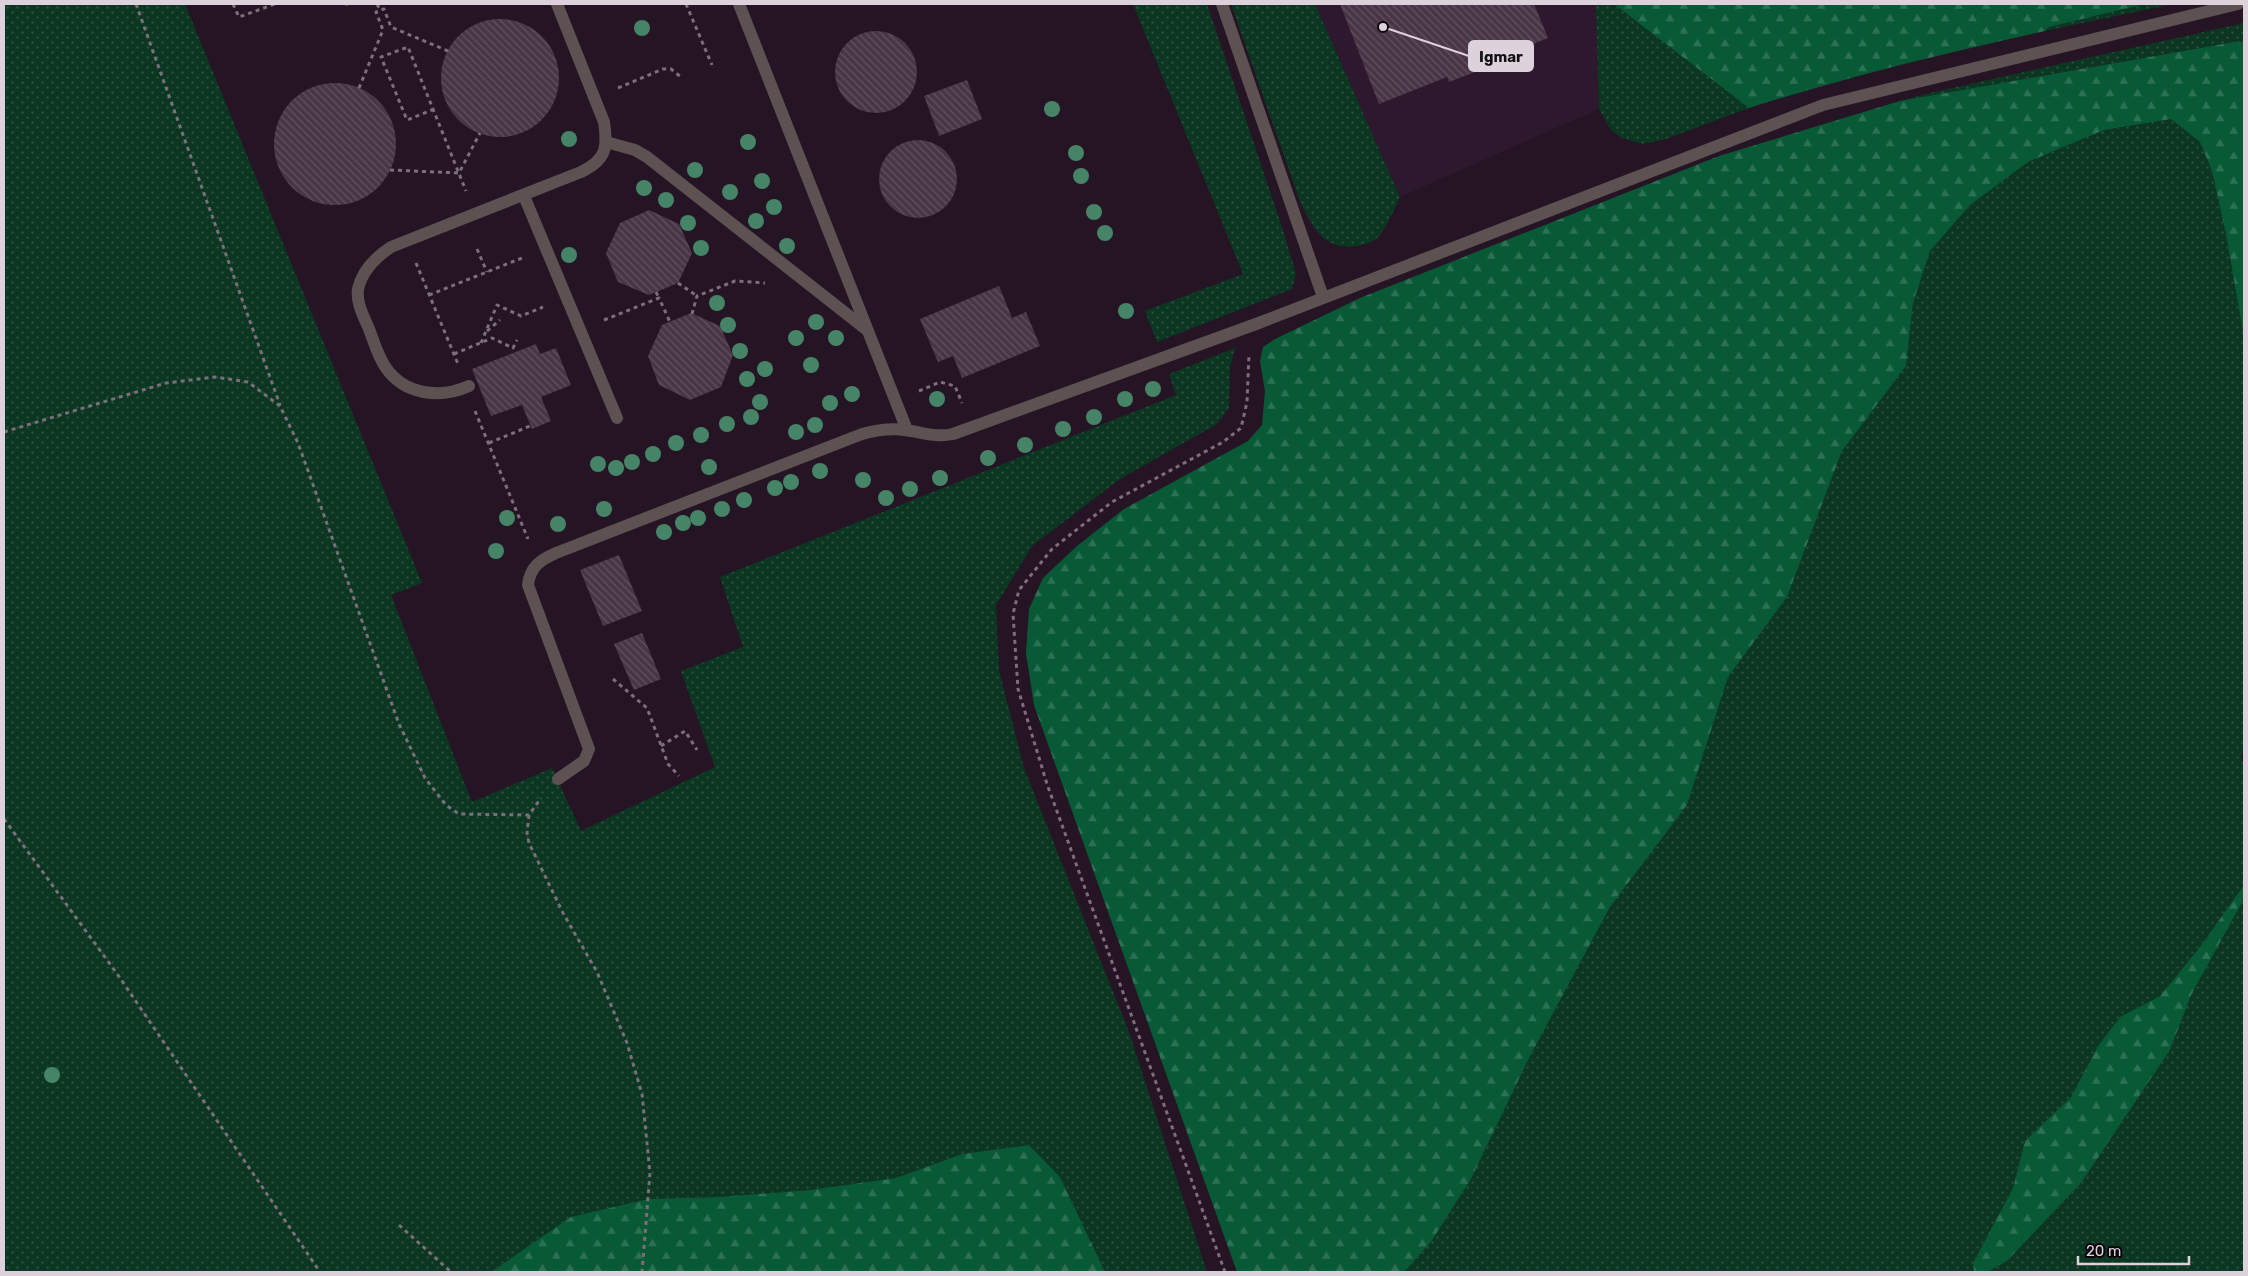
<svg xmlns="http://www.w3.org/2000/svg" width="2248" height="1276" font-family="Rubik,sans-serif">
<defs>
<pattern id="grass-dots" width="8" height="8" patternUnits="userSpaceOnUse" patternTransform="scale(1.25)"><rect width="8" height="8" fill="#0b3722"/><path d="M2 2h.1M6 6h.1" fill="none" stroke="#2e5342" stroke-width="1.8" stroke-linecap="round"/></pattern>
<pattern id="forest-firs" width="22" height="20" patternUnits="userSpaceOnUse" patternTransform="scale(1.25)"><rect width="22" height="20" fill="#085a37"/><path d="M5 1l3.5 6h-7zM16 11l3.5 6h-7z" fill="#2c7153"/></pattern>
<pattern id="building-back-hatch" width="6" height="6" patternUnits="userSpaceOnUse" patternTransform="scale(1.25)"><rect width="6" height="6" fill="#483546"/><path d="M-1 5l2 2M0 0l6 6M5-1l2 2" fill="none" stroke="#625160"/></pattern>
</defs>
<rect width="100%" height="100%" fill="#251423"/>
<path fill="#2e182d" d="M1315 4H1596L1599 109 1400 197Z"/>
<path fill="url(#grass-dots)" d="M4 4H185L422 583 391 595 472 802 552 768 581 831 715 767 681 671 743 647 720 577 1176 395 1169 374 1235 348 1230 367 1229 408 1217 424 1120 479 1032 546 996 605 999 670 1024 768 1129 1032 1207 1272H1105L1060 1177 1029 1145 962 1154 896 1178 810 1190 718 1197 648 1199 572 1217 491 1272H4Z
M1133 4H1207L1283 230 1296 274 1292 289 1157 342 1145 311 1243 274Z
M1231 4H1315L1400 197C1394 209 1388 224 1380 235 1375 242 1365 244 1357 246 1324 251 1314 228 1301 204Z
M1596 4H1614L1749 108 1666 139 1643 144 1622 138 1611 130 1599 109Z
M2145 4H2173L2045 31 2049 27Z
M2244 23V45L2240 41 1900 101 1934 92Z
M2171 119 2200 142 2212 171 2226 234 2244 338V746L2241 757 2244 766V885L2200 947 2160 996 2120 1017 2098 1046 2071 1097 2025 1141 2013 1188 1973 1263 1974 1272H1404L1431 1242 1471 1179 1528 1060 1610 907 1687 805 1728 677 1787 597 1842 451 1906 366 1913 303 1930 251 1970 205 2028 162 2104 130Z
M2244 894V1272H1987L2007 1261 2081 1183 2170 1050 2192 993Z"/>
<path fill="url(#forest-firs)" d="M1614 4H2145L2049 27 2045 31C1945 53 1846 77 1749 108Z
M2240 41 2244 45V338L2226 234 2212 171 2200 142 2171 119 2104 130 2028 162 1970 205 1930 251 1913 303 1906 366 1842 451 1787 597 1728 677 1687 805 1610 907 1528 1060 1471 1179 1431 1242 1404 1272H1237L1034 705 1026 653 1029 609 1043 578 1077 546 1124 509 1248 441 1262 425 1265 391 1260 361 1263 347 1275 339 1360 298 1719 156 1900 101Z
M2244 885V894L2241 904 2192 993 2170 1050 2081 1183 2007 1261 1987 1272H1974L1973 1263 2013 1188 2025 1141 2071 1097 2098 1046 2120 1017 2160 996 2200 947Z
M1029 1145 1060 1177 1105 1272H491L571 1217 648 1199 718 1197 810 1190 896 1178 962 1154Z"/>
<path fill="url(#building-back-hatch)" d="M1340 4H1534L1548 38 1474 67 1475 72 1449 82 1447 77 1379 104Z
M441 78a59 59 0 1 1 118 0a59 59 0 1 1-118 0Z
M835 72a41 41 0 1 1 82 0a41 41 0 1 1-82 0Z
M967 80 982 119 939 136 924 96Z
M274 144a61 61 0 1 1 122 0a61 61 0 1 1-122 0Z
M879 179a39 39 0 1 1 78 0a39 39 0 1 1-78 0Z
M649 210 679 224 692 253 678 283 649 295 618 282 606 253 620 223Z
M999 286 1012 318 1026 312 1040 346 962 378 953 356 938 362 920 319Z
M691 313 720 326 733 355 721 387 690 400 659 385 648 356 662 325Z
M536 344 540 354 556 348 571 385 541 397 551 421 532 429 522 405 491 416 472 369Z
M619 555 642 611 603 626 580 570Z
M642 633 661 679 634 690 614 644Z"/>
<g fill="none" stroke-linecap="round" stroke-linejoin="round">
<path stroke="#7c6e7b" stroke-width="3" stroke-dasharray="4 4" stroke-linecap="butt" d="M136 4 280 405
M233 4 239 17 275 4
M345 4H348
M377 4 380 10
M686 4 712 65
M359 88 383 30 376 12 384 9 391 27 448 51
M618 88 663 69H671L681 77
M434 109 407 120 381 57 408 47 466 191
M390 170 459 173 480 133
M477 249 487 272
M416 263 458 364
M678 283 697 296
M656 292 659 298
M429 295 522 258
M692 314 697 296 735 281 765 283
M604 320 659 298 670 322
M487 331 500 320
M481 343 497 305 521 316 543 307
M454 354 492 338 513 348 517 340
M919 391 940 382 955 386 962 403
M475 411 528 539
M4 432 166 383 215 377 248 382 280 406 298 443 399 724 425 778 446 805 459 814 529 815 541 798
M489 443 530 426
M613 679 647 708 668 764 679 776
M661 746 685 731 697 750
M529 815 527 833 529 843 563 913 597 972 627 1043 642 1094 650 1173 642 1272
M4 819 118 975 320 1272
M399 1225 451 1272
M1225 1272 1047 784 1018 689 1013 614 1019 590 1052 549 1112 502 1223 442 1241 428 1247 402 1249 354"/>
<path stroke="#5e5152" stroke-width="12" d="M739 4 907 430
M1222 4 1323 297
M606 142 635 150 647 157 867 330
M524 196 617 418
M469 386C440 399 405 395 386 368 378 357 374 342 369 329 364 317 356 303 358 289 362 271 376 257 391 247L581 172C606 160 608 148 604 122L557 4
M558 779 584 761 589 749 528 585C530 567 540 560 556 553L862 434C877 430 890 428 905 430 922 432 936 438 953 434L1256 324 1823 105 2238 4"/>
</g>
<g fill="#468467">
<circle cx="642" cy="28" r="8"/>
<circle cx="1052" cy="109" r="8"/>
<circle cx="569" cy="139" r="8"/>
<circle cx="748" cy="142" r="8"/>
<circle cx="1076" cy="153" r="8"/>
<circle cx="695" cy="170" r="8"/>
<circle cx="1081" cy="176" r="8"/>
<circle cx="762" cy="181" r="8"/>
<circle cx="644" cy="188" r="8"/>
<circle cx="730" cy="192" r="8"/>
<circle cx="666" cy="200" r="8"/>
<circle cx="774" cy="207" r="8"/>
<circle cx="1094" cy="212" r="8"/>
<circle cx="756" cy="221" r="8"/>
<circle cx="688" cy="223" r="8"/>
<circle cx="1105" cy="233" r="8"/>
<circle cx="787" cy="246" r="8"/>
<circle cx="701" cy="248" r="8"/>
<circle cx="569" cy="255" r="8"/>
<circle cx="717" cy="303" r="8"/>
<circle cx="1126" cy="311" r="8"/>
<circle cx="816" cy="322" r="8"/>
<circle cx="728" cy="325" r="8"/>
<circle cx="796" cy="338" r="8"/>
<circle cx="836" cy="338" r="8"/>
<circle cx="740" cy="351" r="8"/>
<circle cx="811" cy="365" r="8"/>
<circle cx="765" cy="369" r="8"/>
<circle cx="747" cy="379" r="8"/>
<circle cx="1153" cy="389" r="8"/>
<circle cx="852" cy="394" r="8"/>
<circle cx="937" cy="399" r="8"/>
<circle cx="1125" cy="399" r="8"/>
<circle cx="760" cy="402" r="8"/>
<circle cx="830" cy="403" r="8"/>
<circle cx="751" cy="417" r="8"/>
<circle cx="1094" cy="417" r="8"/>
<circle cx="727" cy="424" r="8"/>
<circle cx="815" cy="425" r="8"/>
<circle cx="1063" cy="429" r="8"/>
<circle cx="796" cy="432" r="8"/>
<circle cx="701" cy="435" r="8"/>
<circle cx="676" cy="443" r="8"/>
<circle cx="1025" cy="445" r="8"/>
<circle cx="653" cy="454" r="8"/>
<circle cx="988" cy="458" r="8"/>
<circle cx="632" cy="462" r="8"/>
<circle cx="598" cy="464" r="8"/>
<circle cx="709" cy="467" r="8"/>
<circle cx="616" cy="468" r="8"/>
<circle cx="820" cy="471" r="8"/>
<circle cx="940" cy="478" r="8"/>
<circle cx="863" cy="480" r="8"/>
<circle cx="791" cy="482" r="8"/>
<circle cx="775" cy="488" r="8"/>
<circle cx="910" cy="489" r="8"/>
<circle cx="886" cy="498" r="8"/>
<circle cx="744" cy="500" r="8"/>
<circle cx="604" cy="509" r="8"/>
<circle cx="722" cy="509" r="8"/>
<circle cx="507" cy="518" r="8"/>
<circle cx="698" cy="518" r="8"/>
<circle cx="683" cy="523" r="8"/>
<circle cx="558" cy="524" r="8"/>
<circle cx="664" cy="532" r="8"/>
<circle cx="496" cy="551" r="8"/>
<circle cx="52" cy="1075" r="8"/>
</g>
<path fill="none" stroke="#ddd1dc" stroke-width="2" d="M1383 27L1469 56"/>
<circle fill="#ddd1dc" stroke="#090409" stroke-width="2" cx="1383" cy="27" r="5"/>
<rect fill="#ddd1dc" stroke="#ddd1dc" stroke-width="2" x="1469" y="41" width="64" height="30" rx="5"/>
<g font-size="15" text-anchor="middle" font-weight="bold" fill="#111">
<text x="1501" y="62">Igmar</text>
</g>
<rect width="2248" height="1276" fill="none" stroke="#ddd1dc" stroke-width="10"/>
<path d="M2078 1256v8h111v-8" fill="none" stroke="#ddd1dc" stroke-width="2.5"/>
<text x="2086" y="1256" font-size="15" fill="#ddd1dc" stroke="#090409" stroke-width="4" paint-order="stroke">20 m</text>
</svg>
